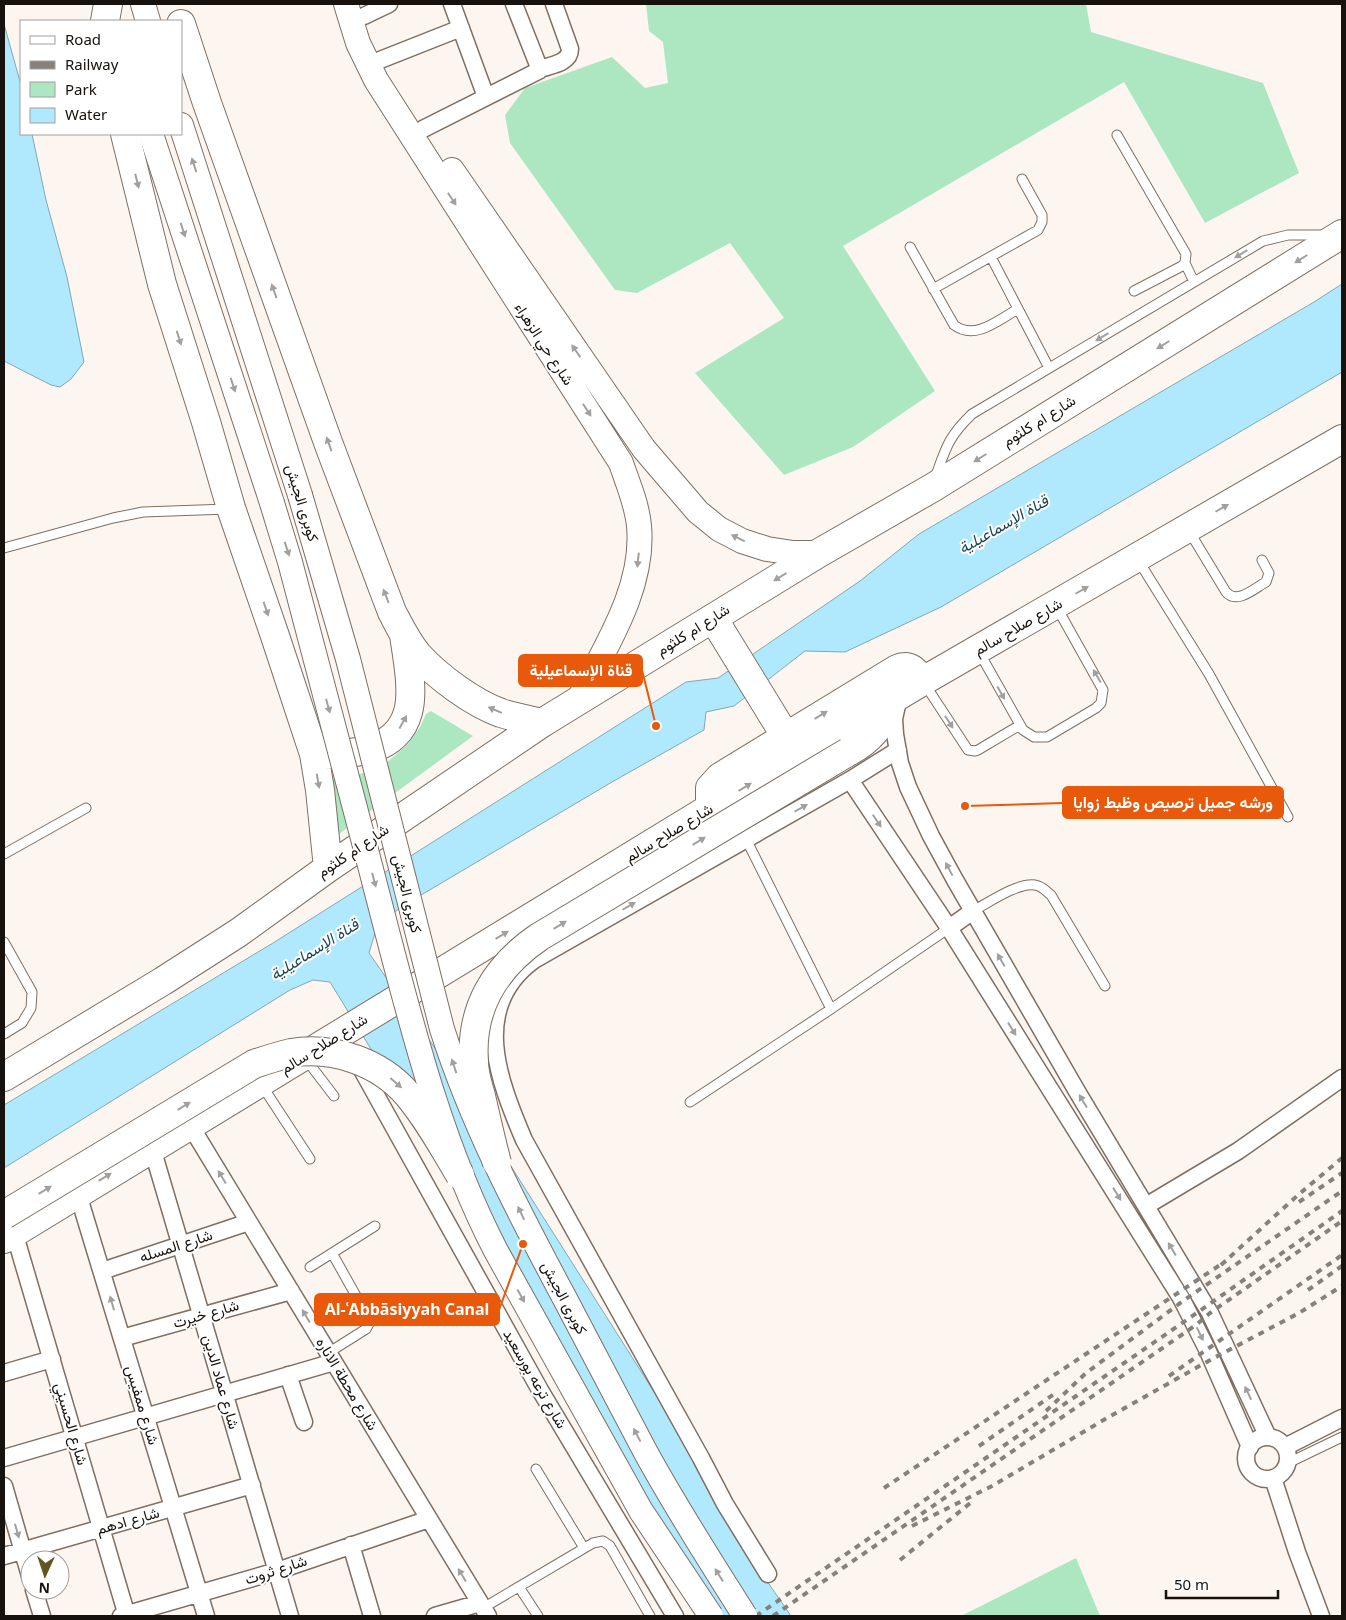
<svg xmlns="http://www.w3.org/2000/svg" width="1346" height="1620" font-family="'Noto Sans',Vazirmatn,sans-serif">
<rect width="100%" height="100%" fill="#fdf6f0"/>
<path fill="#ace7c2" d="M646 4H1086L1091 32 1263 83 1299 173 1205 223 1124 82 843 246 935 391 853 447 784 475 695 373 784 318 730 243 637 293 615 290 510 143 505 115 525 88 612 57 645 88 668 83 663 42 649 31Z
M431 711 473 736 335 837 331 781 336 777 358 775 385 764 407 745 420 727 426 714Z
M1076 1558 1100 1616H961Z"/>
<path fill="#b0e9fd" stroke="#82a8b5" d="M4 24 21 85V134H32L46 200 67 277 84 362 71 379 60 387 51 385 4 361Z
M1342 284V372L941 607 845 652 805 651 734 706 706 712 704 730 612 782 411 901 378 923 369 953 448 1067 682 1436 767 1581 791 1616H723L681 1556 330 982 313 980 290 990 4 1168V1105L273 943 686 682 718 678 860 581 919 534 1314 302Z"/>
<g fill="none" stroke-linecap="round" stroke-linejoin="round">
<defs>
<path id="lane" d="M1117 135 1186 254 1185 263 1182 266 1134 291
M910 247 954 325C975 341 998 320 1018 309
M991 257 1049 368
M1185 263 1194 282
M933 289 1038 230 1042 222V215L1022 179
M935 478C946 448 948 437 972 414L1263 241 1288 235H1326
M1189 531 1226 592C1237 605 1255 588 1266 582L1269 573 1262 560
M4 548 113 518 143 512 228 509
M1138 560 1209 674 1288 817
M979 652 1023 730 1034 737H1047L1096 708 1101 703 1103 690 1056 606
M924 683 968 750 975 751 978 750 1020 725
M746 839 831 1009
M4 854 86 808
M973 911C988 903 1018 882 1035 885 1042 886 1046 891 1051 895L1105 986
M4 942 32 992 31 1008 22 1023 4 1034
M305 1058 334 1096
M261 1084 310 1159
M690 1102 831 1009 949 928
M310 1267 375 1226
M328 1353 366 1329 370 1322 369 1319 332 1253
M1288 1463 1342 1437
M536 1469 584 1548
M519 1587 538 1616
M483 1608 593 1543 603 1541 610 1546 650 1616"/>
<path id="street" d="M452 4 486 97
M364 16 389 4
M380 60 461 28
M540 69C552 65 570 63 570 49L554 4
M423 129 540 70 514 4
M897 705 894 719 895 734 900 763 908 787 931 836 955 880 1078 1093 1210 1313 1268 1437
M850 780 949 928 1181 1298 1207 1349 1250 1447
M949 928 973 911
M357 1061 540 1390 675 1616
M190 1125 488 1616
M152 1148 290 1616
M78 1194 206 1616
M1146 1206 1238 1151 1342 1078
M14 1232 127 1616
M102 1271 249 1222
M122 1338 291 1291
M4 1373 52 1359
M288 1375 304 1422
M1246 1458a21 21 0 1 1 42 0a21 21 0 1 1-42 0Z
M1285 1447 1342 1418
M4 1458 334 1362
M1273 1478 1297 1552 1321 1616
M4 1486 30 1576
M351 1545 372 1616
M4 1556 252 1485
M768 1574 725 1504 701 1458 524 1140C499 1081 469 1007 534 960L850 780 898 750
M34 1590 42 1616
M121 1616 277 1571 429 1519
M435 1616 480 1603"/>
<path id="secondary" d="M143 4 148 21
M346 4 358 43 376 80 621 463C628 484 637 504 639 526 645 588 605 647 578 701
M181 125 300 495
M151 134 272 503
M452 170 644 449 698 512 719 529 742 541 767 549 793 553H819"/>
<path id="highway" d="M105 21 108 4
M181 24 207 103 329 445 392 612C400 627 407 642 418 655 438 677 473 703 501 713 514 717 529 720 542 723
M125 134 162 284 206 422 231 508 275 636 314 754 320 790 328 868
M713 618 786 737
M848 752C871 740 883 724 893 700
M315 754C350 755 397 753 408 712 414 691 407 656 404 635
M710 808V788L720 777 897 669C910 663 916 672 923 681
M4 1077 163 981 238 933 328 868 542 723 819 553 932 488 1342 234
M4 1239 710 808 923 681 1342 439"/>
</defs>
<use href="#lane" stroke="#7e6f62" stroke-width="11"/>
<use href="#street" stroke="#7e6f62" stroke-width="19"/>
<use href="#secondary" stroke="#7e6f62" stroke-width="26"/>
<use href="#highway" stroke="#7e6f62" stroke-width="30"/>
<use href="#lane" stroke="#fff" stroke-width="9"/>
<use href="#street" stroke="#fff" stroke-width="16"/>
<use href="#secondary" stroke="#fff" stroke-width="24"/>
<use href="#highway" stroke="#fff" stroke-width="28"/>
<path stroke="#87817c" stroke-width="4" stroke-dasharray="6 6" stroke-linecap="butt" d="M1299 1202 1342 1173
M1221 1265 1298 1195 1342 1158
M1308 1290 1342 1266
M1169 1376 1342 1255
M1046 1411 1086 1373 1183 1301 1342 1191
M979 1446 1057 1392
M884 1488 1226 1261
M912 1526 992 1486 1107 1418 1212 1359 1299 1313 1342 1286
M900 1560 974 1500
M756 1616 1191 1317 1342 1211
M773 1616 1196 1325 1210 1313 1342 1221"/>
<defs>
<path id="secondary-bridge" d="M300 495 348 659 442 1029C472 1123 518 1211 564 1297 591 1349 618 1400 645 1451 676 1508 711 1562 745 1616
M272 503 290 562C321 678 352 795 382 912 412 1027 441 1145 496 1251L641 1511 711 1616"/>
<path id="highway-bridge" d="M497 1163C491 1140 486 1118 481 1096 478 1085 474 1074 474 1062 470 1009 495 967 539 937L848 752
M4 1215 254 1064C266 1060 278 1056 291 1053 333 1046 380 1062 408 1095 428 1119 444 1148 460 1175"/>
</defs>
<use href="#secondary-bridge" stroke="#7e6f62" stroke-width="26" stroke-linecap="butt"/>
<use href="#highway-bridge" stroke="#7e6f62" stroke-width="30" stroke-linecap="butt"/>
<use href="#secondary-bridge" stroke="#fff" stroke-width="24"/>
<use href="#highway-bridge" stroke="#fff" stroke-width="28"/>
</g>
<defs><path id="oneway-solid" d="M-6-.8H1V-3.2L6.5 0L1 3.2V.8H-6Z" transform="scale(1.25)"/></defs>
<g fill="#a2a09e">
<use href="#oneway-solid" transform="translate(194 165) rotate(-108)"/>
<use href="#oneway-solid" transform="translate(137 181) rotate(76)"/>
<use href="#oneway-solid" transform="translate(452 199) rotate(57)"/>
<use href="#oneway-solid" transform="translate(183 230) rotate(72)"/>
<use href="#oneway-solid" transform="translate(1241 254) rotate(149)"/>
<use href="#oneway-solid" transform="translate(1301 259) rotate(148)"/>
<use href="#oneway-solid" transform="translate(274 291) rotate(-110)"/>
<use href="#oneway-solid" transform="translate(1102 337) rotate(149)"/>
<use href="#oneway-solid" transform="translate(179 338) rotate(72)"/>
<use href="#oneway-solid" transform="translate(1163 345) rotate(148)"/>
<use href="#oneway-solid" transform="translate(576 351) rotate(-125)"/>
<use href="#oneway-solid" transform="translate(233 385) rotate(72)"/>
<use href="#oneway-solid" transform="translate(587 410) rotate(57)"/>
<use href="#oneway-solid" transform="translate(329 444) rotate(-110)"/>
<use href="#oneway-solid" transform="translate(980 458) rotate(148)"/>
<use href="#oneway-solid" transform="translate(1222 508) rotate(-30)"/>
<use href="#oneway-solid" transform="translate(738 538) rotate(-154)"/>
<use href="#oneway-solid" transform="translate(287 549) rotate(72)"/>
<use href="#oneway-solid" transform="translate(638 560) rotate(96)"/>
<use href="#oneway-solid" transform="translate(780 577) rotate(149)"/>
<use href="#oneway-solid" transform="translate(1082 590) rotate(-30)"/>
<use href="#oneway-solid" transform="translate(386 596) rotate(-111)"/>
<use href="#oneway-solid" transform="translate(266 609) rotate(71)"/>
<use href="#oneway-solid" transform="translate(1097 676) rotate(-120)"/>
<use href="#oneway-solid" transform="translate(1001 693) rotate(61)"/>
<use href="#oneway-solid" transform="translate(328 706) rotate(75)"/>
<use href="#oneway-solid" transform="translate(495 710) rotate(-157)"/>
<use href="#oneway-solid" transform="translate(821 715) rotate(-31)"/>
<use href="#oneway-solid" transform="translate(403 722) rotate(-61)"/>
<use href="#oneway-solid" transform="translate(949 722) rotate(57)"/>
<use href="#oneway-solid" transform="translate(318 781) rotate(80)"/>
<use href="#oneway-solid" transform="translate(745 787) rotate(-31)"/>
<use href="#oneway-solid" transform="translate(801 808) rotate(-30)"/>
<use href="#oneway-solid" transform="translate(877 821) rotate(56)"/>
<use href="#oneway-solid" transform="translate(699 841) rotate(-31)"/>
<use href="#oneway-solid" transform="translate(949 869) rotate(-118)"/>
<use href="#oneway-solid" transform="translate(374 880) rotate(75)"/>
<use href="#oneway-solid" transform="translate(629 906) rotate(-30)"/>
<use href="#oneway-solid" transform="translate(560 925) rotate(-31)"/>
<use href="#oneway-solid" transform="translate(502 935) rotate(-31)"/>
<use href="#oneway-solid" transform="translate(1001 960) rotate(-120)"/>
<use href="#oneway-solid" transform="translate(1012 1029) rotate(58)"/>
<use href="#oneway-solid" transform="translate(454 1066) rotate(-108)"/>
<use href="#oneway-solid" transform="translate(396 1083) rotate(41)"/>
<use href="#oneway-solid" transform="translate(1083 1101) rotate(-121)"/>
<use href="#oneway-solid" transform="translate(184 1106) rotate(-31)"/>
<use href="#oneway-solid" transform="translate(105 1177) rotate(-31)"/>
<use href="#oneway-solid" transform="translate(222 1177) rotate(-121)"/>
<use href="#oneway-solid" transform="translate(45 1190) rotate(-31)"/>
<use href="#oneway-solid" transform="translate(1117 1194) rotate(58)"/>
<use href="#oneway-solid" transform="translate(521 1213) rotate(-115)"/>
<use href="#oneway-solid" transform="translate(1172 1249) rotate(-121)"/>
<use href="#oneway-solid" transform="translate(521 1296) rotate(61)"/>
<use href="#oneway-solid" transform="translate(112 1303) rotate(-106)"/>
<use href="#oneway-solid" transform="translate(306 1316) rotate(-121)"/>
<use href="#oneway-solid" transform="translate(1200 1334) rotate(64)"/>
<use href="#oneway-solid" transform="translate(1248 1393) rotate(-115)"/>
<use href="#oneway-solid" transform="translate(637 1435) rotate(-118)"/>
<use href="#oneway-solid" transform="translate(17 1531) rotate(74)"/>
<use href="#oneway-solid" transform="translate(462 1575) rotate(-121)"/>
<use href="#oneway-solid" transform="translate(719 1575) rotate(-122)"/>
</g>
<g text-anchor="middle" stroke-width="4" stroke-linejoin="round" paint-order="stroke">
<g font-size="15" fill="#17120d" stroke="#fff">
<text transform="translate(544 344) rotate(57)" y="5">شارع حي الزهراء</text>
<text transform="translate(1039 421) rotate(-32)" y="5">شارع ام كلثوم</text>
<text transform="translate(302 503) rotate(73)" y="5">كوبرى الجيش</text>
<text transform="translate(1018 627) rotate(-30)" y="5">شارع صلاح سالم</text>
<text transform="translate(693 630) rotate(-32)" y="5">شارع ام كلثوم</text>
<text transform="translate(669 833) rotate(-31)" y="5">شارع صلاح سالم</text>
<text transform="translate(353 851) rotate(-34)" y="5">شارع ام كلثوم</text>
<text transform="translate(407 894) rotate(76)" y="5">كوبرى الجيش</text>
<text transform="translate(324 1044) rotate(-32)" y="5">شارع صلاح سالم</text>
<text transform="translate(176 1246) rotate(-18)" y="5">شارع المسله</text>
<text transform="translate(564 1298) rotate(62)" y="5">كوبرى الجيش</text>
<text transform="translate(206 1314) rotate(-16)" y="5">شارع خيرت</text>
<text transform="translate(535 1379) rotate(60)" y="5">شارع ترعه بورسعيد</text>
<text transform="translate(221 1382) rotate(74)" y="5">شارع عماد الدين</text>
<text transform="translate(347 1384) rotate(59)" y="5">شارع محطة الاناره</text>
<text transform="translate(142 1405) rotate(73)" y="5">شارع ممفيس</text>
<text transform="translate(71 1424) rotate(74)" y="5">شارع الحسيني</text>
<text transform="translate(128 1521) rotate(-16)" y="5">شارع ادهم</text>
<text transform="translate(276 1570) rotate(-18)" y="5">شارع ثروت</text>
</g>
<g font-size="16" font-style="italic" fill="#1a4756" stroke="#fff">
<text transform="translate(1003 524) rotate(-30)" y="6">قناة الإسماعيلية</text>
<text transform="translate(314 949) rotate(-32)" y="6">قناة الإسماعيلية</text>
</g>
</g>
<path fill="none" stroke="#e8590c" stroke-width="2" d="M656 726L642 670M965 806L1063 803M523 1244L499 1310"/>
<g fill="#e8590c" stroke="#fff" stroke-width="2">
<circle cx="656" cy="726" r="5"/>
<circle cx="965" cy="806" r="5"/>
<circle cx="523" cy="1244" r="5"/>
</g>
<g fill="#e8590c" stroke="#e8590c" stroke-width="2">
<rect x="519" y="655" width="123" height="31" rx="5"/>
<rect x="1063" y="787" width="220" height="31" rx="5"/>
<rect x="315" y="1294" width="184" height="31" rx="5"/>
</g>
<g font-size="16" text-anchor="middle" font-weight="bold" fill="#fff">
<text x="581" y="676">قناة الإسماعيلية</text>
<text x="1173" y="808">ورشه جميل ترصيص وظبط زوايا</text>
<text x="407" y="1315">Al-ʿAbbāsiyyah Canal</text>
</g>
<rect width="1346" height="1620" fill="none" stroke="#17120d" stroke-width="10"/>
<rect x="20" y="20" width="162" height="115" fill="#ffffff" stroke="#a2a09e"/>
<rect x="30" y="36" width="25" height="8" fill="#ffffff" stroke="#a2a09e"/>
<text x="65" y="45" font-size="15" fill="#17120d">Road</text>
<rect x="30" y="61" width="25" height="8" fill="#87817c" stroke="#a2a09e"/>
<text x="65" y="70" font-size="15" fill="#17120d">Railway</text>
<rect x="30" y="82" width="25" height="15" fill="#ace7c2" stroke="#a2a09e"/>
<text x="65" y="95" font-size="15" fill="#17120d">Park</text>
<rect x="30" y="108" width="25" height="15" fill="#b0e9fd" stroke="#a2a09e"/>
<text x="65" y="120" font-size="15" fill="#17120d">Water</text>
<g transform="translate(45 1575) rotate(183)"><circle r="24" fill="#ffffff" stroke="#a2a09e"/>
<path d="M0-4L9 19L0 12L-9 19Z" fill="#625521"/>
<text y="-8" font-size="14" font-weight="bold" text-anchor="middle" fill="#17120d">N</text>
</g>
<path d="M1166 1590v8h112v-8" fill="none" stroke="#17120d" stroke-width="2.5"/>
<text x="1174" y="1590" font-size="15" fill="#17120d" stroke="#ffffff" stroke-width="4" paint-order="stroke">50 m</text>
</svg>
